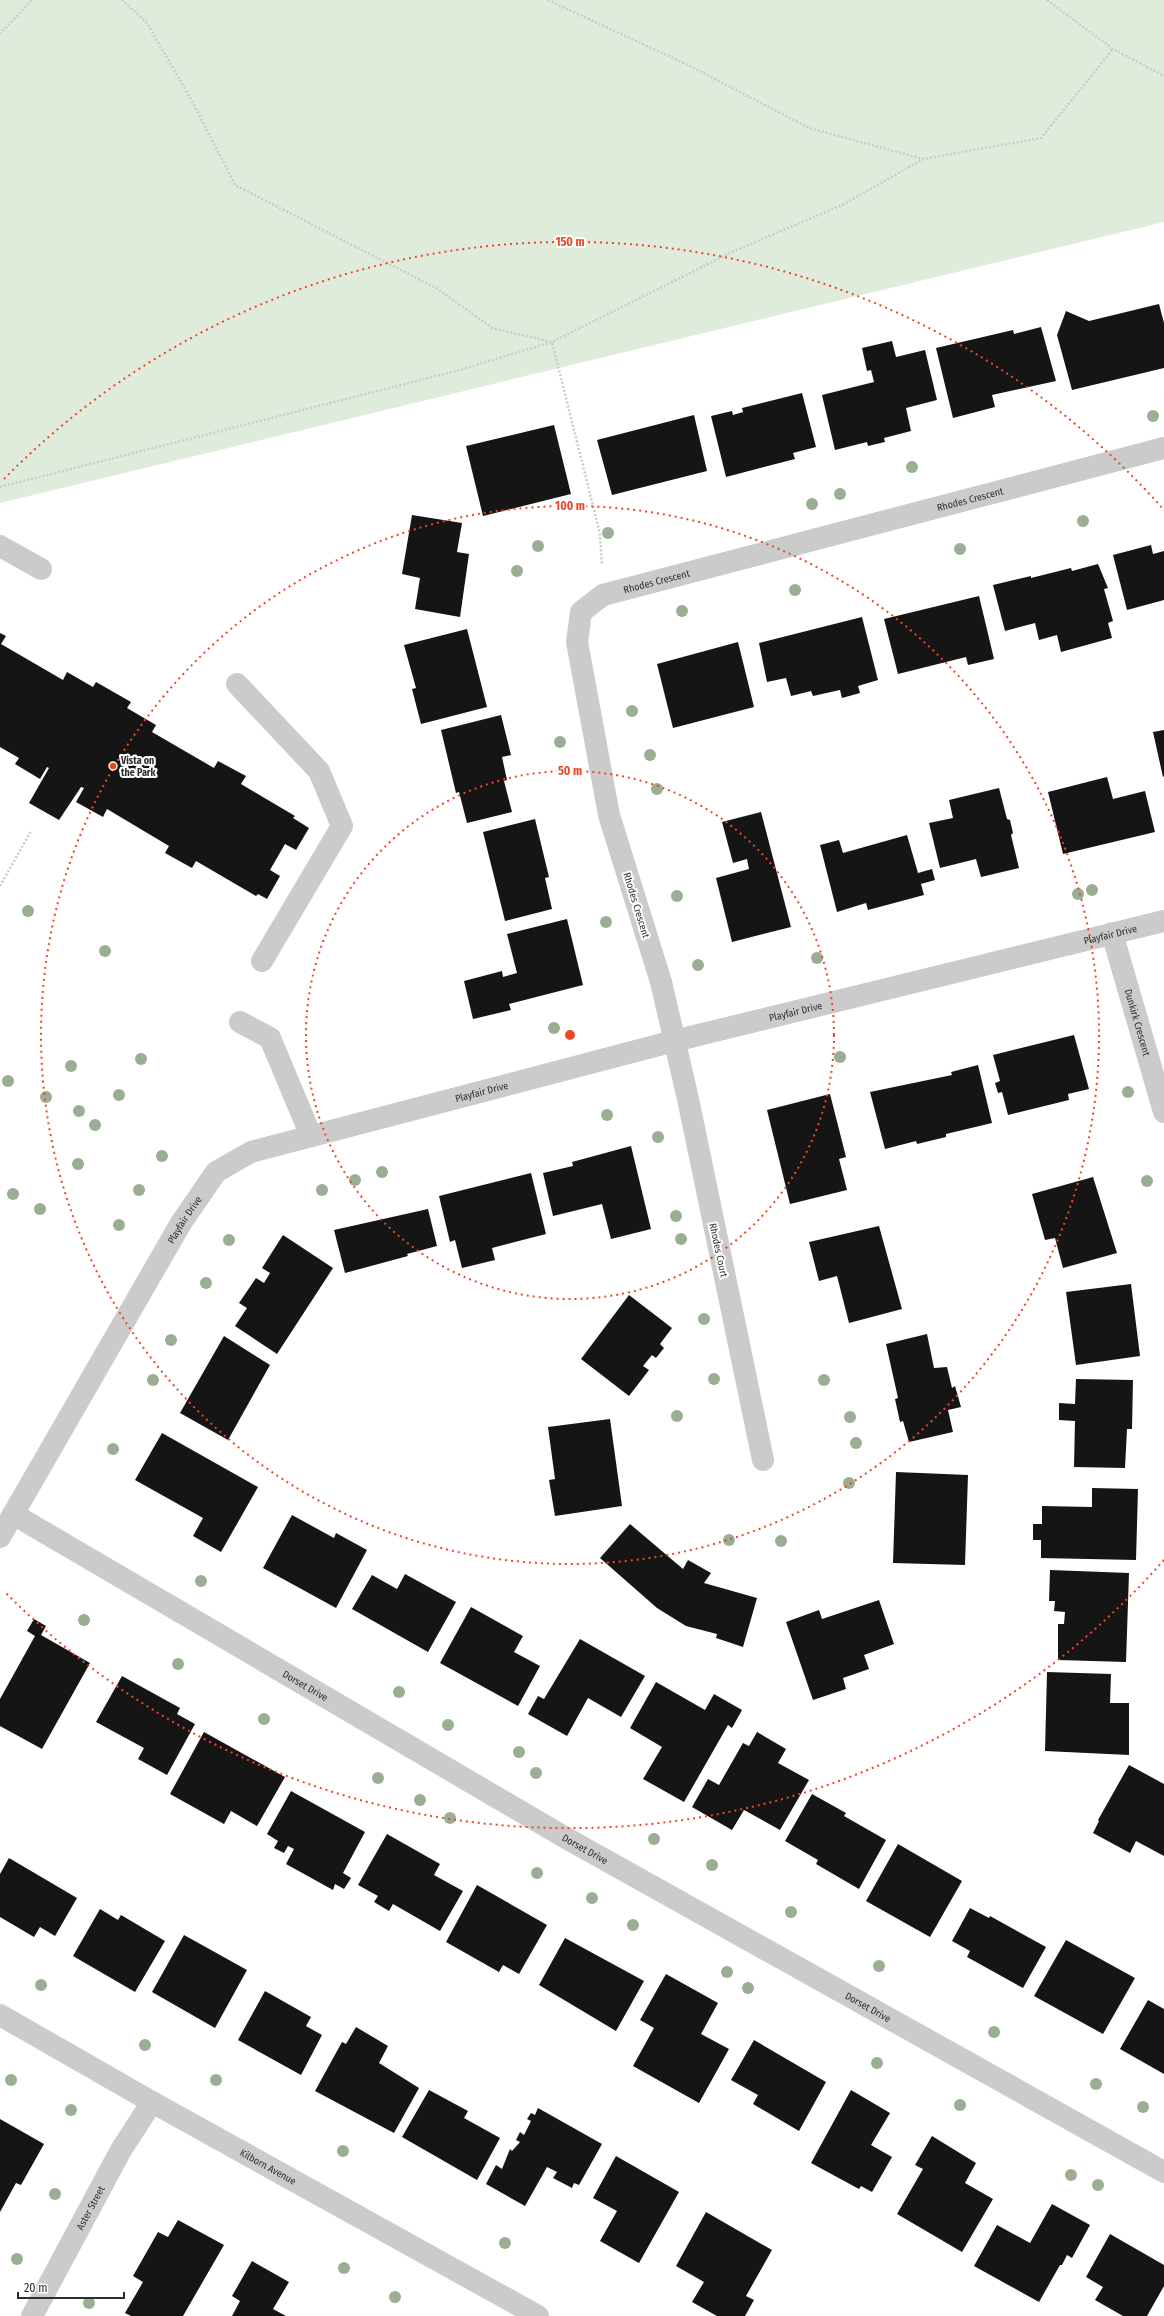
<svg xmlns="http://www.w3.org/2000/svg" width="1164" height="2316" font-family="'Fira Sans Condensed',sans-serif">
<rect width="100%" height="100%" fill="#fff"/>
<path fill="#e0ecdb" d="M0 0H1164V222L0 503Z"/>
<path fill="#151515" d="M1159 304 1164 323V368L1072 390 1057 335 1066 311 1089 321Z
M1041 327 1056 381 992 395 995 407 953 418 936 348 1013 330 1014 334Z
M892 341 896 357 925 350 937 400 906 408 911 431 884 438 885 442 868 446 867 442 835 450 822 395 874 382 871 370 867 371 862 348Z
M802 393 816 447 793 453 795 459 726 477 711 416 732 411 733 415 743 412 742 408Z
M694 415 707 471 612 495 597 440Z
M554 425 571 494 483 516 466 446Z
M412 515 462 523 457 552 469 554 460 617 415 609 420 578 402 574Z
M1151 545 1153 554 1164 551V600L1127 610 1113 555Z
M1098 564 1108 588 1104 589 1113 621 1108 623 1112 638 1061 652 1057 635 1039 640 1035 623 1005 631 993 585 1031 576V578L1071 568 1072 571Z
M979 596 994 659 968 665 966 657 898 674 884 619Z
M862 617 878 680 858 686 860 693 842 698 840 690 813 696 811 691 791 696 786 678 767 682 759 643Z
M467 629 487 707 421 724 412 689 416 688 404 645Z
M0 633 6 636 1 644 63 680 67 672 93 687 96 682 131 702 127 708 156 725 152 732 214 768 218 761 246 776 241 784 295 816 293 818 309 828 296 850 285 844 270 870 280 876 267 899 258 894 256 896 196 861 192 868 165 853 169 846 107 809 103 817 76 802 84 788 81 787 59 820 29 803 49 768 47 767 40 779 15 764 19 758 0 747Z
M738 642 754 707 673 728 657 664Z
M501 715 511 755 502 757 507 780 504 781 512 812 467 823 459 792 456 793 441 730Z
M1164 730V776L1163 777 1153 732Z
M1107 777 1113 799 1145 791 1155 832 1063 854 1048 792Z
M999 788 1007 819 1010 820 1013 833 1011 835 1019 868 981 877 976 859 940 868 929 823 953 818 949 800Z
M761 812 791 927 732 942 716 878 749 869 747 859 733 863 722 822Z
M535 819 549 877 545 878 552 909 505 921 483 832Z
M907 835 918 873 932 869 935 880 921 884 924 895 868 910 866 903 837 912 820 845 839 840 843 853Z
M567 919 583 985 509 1004 511 1010 473 1019 464 981 502 971 503 977 517 973 507 934Z
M1074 1035 1089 1089 1068 1094 1069 1100 1008 1115 1002 1092 998 1093 995 1083 1000 1081 993 1055Z
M978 1065 992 1123 946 1134V1137L917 1144 916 1141 885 1149 870 1092 952 1075 951 1072Z
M830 1094 846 1157 839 1159 847 1190 790 1204 767 1110Z
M631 1146 651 1229 611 1239 602 1204 553 1216 543 1173 573 1166 572 1162Z
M531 1173 546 1234 492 1248 495 1260 462 1268 455 1240 450 1242 439 1196Z
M1093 1177 1117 1253 1063 1268 1055 1238 1045 1240 1032 1194Z
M428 1209 437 1246 407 1254 408 1256 345 1273 334 1230Z
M879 1226 902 1309 849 1323 837 1276 819 1281 809 1242Z
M283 1235 333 1268 277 1354 235 1326 247 1308 239 1303 256 1278 264 1283 270 1273 262 1268Z
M1131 1284 1140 1356 1076 1365 1066 1292Z
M629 1295 672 1328 660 1344 664 1348 656 1358 652 1355 643 1366 649 1370 629 1396 581 1359Z
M927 1334 934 1368 947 1367 952 1388 955 1386 961 1407 948 1410 953 1432 909 1442 903 1421 900 1422 895 1399 898 1398 886 1344Z
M224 1336 270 1365 228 1440 180 1413Z
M1076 1379 1133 1380 1132 1429H1127L1125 1468 1074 1467 1075 1421 1059 1420V1403L1075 1404Z
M610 1419 622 1506 555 1516 549 1480 555 1479 548 1427Z
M162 1433 258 1487 221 1552 193 1536 203 1518 135 1480Z
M896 1472 968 1475 965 1565 893 1563Z
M1092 1488 1138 1489 1136 1560 1041 1558V1540H1033V1524H1042V1506L1092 1507Z
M292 1515 334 1538 336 1533 367 1550 336 1608 263 1568Z
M630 1524 683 1569 688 1560 711 1573 704 1583 757 1598 743 1647 716 1638 717 1634 686 1626 657 1608 600 1558Z
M1050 1570 1129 1573 1126 1662 1058 1660V1624H1064L1065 1612 1054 1611 1055 1601H1049Z
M405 1574 456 1602 428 1652 352 1609 372 1575 397 1589Z
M879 1600 894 1644 864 1655 869 1669 843 1678 846 1689 813 1700 786 1622 819 1610 822 1619Z
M471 1607 523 1636 514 1652 540 1666 518 1706 440 1663Z
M34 1619 46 1626 41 1635 90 1663 42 1749 0 1726V1699L35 1636 27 1631Z
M580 1639 645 1676 621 1717 588 1698 567 1736 528 1714 538 1696 544 1699Z
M1047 1672 1111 1674 1110 1703H1129V1755L1045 1751Z
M122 1676 180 1708 177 1714 195 1724 167 1775 138 1759 144 1748 96 1722Z
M656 1682 705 1710 714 1694 742 1710 732 1728 728 1725 684 1802 643 1779 662 1747 630 1728Z
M204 1732 285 1777 257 1826 231 1811 224 1824 170 1794Z
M757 1732 786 1749 778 1763 809 1780 780 1830 744 1810 732 1830 692 1807 708 1779 719 1785 743 1743 749 1746Z
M1129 1765 1164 1784V1856L1136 1841 1130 1853 1093 1833 1099 1821 1098 1820Z
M291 1791 365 1832 343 1873 351 1878 344 1889 335 1884 333 1890 286 1864 294 1849 288 1846 284 1853 274 1848 278 1841 267 1834Z
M812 1794 846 1813 844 1816 886 1840 859 1889 816 1864 818 1860 785 1841Z
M387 1834 440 1864 434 1875 463 1891 440 1931 393 1904 389 1911 374 1902 378 1896 358 1885Z
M898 1844 962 1881 930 1937 866 1901Z
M9 1858 77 1898 55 1936 40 1927 34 1937 0 1917V1874Z
M477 1885 547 1925 519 1974 503 1965 499 1972 446 1942Z
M970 1908 989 1918 990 1916 1046 1947 1023 1988 967 1957 970 1951 952 1941Z
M100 1909 118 1920 121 1915 165 1941 135 1992 73 1956Z
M184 1935 247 1970 215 2028 152 1992Z
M565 1938 644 1981 616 2031 539 1985Z
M1066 1940 1135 1978 1103 2034 1034 1996Z
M666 1974 718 2003 701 2034 729 2049 699 2103 633 2066 654 2028 640 2020Z
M265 1991 311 2017 306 2026 322 2035 301 2075 238 2040Z
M1148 2000 1164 2009V2074L1120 2049Z
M356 2027 388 2046 379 2063 419 2088 394 2133 315 2091 342 2042 346 2044Z
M754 2040 826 2082 799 2131 753 2104 758 2095 731 2080Z
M429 2090 468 2111 464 2118 500 2138 477 2180 402 2137Z
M851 2090 890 2113 871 2145 892 2157 872 2192 861 2186 859 2189 811 2163Z
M538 2108 602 2144 579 2185 574 2183 572 2188 553 2178 557 2172 547 2167 525 2206 486 2184 496 2165 502 2169 510 2149 512 2151 520 2142 516 2140 520 2132 524 2135 531 2121 527 2119 531 2113 535 2115Z
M0 2119 44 2144 21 2185 16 2183 0 2212Z
M932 2136 976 2163 965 2183 993 2199 962 2252 897 2214 923 2169 915 2165Z
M616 2156 679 2192 639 2263 600 2241 617 2211 593 2198Z
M1052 2204 1090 2225 1072 2258 1067 2255 1062 2265H1060L1039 2302 974 2266 997 2225 1030 2243Z
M706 2212 772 2250 746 2296 754 2300 745 2316H717L692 2302 704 2282 676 2266Z
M178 2220 224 2245 183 2316H131L125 2313 143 2282 133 2276 158 2232 168 2237Z
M1110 2234 1164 2265V2286L1147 2316H1123L1095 2300 1103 2287 1086 2277Z
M252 2261 289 2282 273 2309 286 2316H232L240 2301 232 2296Z"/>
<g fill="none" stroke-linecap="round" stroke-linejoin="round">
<path stroke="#cbcbcb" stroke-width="2.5" stroke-dasharray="2 2" stroke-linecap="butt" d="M122 0 147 23 193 103 235 185 436 288 492 328 552 342 600 534 602 565
M548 0 690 66 809 128 923 159 1041 138 1113 49
M1047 0 1113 49 1164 76
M0 34 32 0
M0 487 456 371 552 342 732 252 842 205 923 159
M0 886 31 831"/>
<g stroke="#cbcbcb" stroke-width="22">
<path d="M0 546 41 569"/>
<path d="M237 684 319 771 342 826 262 961"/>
<path id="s1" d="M1112 933 1164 1112"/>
<path d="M240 1022 270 1038 311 1136"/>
<path id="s2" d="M763 1460 688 1099 661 982 609 815 577 642 581 612 603 595 1164 448"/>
<path id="s3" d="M13 1514 566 1838 1164 2172"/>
<path id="s4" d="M0 1537 181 1223 216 1172 251 1152 674 1041 1164 921"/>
<path id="s5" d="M0 2015 152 2102 538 2316"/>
<path id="s6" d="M32 2316 121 2150 152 2102"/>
</g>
</g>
<g fill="#99ae92">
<circle cx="1153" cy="416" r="6"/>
<circle cx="912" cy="467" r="6"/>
<circle cx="840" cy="494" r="6"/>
<circle cx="812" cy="504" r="6"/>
<circle cx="1083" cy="521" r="6"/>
<circle cx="608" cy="533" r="6"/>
<circle cx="538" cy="546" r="6"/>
<circle cx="960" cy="549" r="6"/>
<circle cx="517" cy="571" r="6"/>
<circle cx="795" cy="590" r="6"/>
<circle cx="682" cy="611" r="6"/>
<circle cx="632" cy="711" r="6"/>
<circle cx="560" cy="742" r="6"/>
<circle cx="650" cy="755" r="6"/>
<circle cx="657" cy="789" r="6"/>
<circle cx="1092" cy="890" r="6"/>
<circle cx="1078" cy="894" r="6"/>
<circle cx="677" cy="896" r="6"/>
<circle cx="28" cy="911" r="6"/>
<circle cx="606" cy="922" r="6"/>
<circle cx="105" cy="951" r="6"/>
<circle cx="817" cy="958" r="6"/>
<circle cx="698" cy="965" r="6"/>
<circle cx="554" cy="1028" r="6"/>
<circle cx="840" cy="1057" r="6"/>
<circle cx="141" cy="1059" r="6"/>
<circle cx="71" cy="1066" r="6"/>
<circle cx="8" cy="1081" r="6"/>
<circle cx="1128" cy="1092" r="6"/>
<circle cx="119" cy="1095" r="6"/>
<circle cx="46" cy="1097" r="6"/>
<circle cx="79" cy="1111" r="6"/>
<circle cx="607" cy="1115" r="6"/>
<circle cx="95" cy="1125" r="6"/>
<circle cx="658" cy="1137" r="6"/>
<circle cx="162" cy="1156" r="6"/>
<circle cx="78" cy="1164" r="6"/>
<circle cx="382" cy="1172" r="6"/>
<circle cx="355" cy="1180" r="6"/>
<circle cx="1147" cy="1181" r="6"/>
<circle cx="139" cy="1190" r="6"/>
<circle cx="322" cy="1190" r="6"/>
<circle cx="13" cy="1194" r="6"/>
<circle cx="40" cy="1209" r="6"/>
<circle cx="676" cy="1216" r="6"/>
<circle cx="119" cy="1225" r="6"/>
<circle cx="681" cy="1239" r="6"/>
<circle cx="229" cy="1240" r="6"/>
<circle cx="206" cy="1283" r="6"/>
<circle cx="704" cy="1319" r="6"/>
<circle cx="171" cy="1340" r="6"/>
<circle cx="714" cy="1379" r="6"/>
<circle cx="153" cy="1380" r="6"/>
<circle cx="824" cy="1380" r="6"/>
<circle cx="677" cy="1416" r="6"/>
<circle cx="850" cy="1417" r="6"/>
<circle cx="856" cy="1443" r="6"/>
<circle cx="113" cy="1449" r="6"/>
<circle cx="849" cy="1483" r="6"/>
<circle cx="729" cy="1540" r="6"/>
<circle cx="781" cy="1541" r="6"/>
<circle cx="201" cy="1581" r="6"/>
<circle cx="84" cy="1620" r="6"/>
<circle cx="178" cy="1664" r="6"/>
<circle cx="399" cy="1692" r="6"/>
<circle cx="264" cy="1719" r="6"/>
<circle cx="448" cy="1725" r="6"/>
<circle cx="519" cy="1752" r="6"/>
<circle cx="536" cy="1773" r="6"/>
<circle cx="378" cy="1778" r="6"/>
<circle cx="420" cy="1800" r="6"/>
<circle cx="450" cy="1818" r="6"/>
<circle cx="654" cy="1839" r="6"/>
<circle cx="712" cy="1865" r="6"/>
<circle cx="537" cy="1873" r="6"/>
<circle cx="592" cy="1898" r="6"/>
<circle cx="791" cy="1912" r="6"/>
<circle cx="633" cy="1925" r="6"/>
<circle cx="879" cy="1966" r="6"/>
<circle cx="727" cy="1972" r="6"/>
<circle cx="41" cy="1985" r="6"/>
<circle cx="748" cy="1988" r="6"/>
<circle cx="994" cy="2032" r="6"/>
<circle cx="145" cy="2045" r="6"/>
<circle cx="877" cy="2063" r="6"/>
<circle cx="11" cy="2080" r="6"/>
<circle cx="216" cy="2080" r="6"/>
<circle cx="1096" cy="2084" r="6"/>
<circle cx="960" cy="2105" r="6"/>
<circle cx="1143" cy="2107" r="6"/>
<circle cx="71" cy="2110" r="6"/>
<circle cx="343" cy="2151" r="6"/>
<circle cx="1071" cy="2175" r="6"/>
<circle cx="1098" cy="2185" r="6"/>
<circle cx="55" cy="2194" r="6"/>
<circle cx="505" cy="2243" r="6"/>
<circle cx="17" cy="2259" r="6"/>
<circle cx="344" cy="2268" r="6"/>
<circle cx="395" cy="2297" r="6"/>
<circle cx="89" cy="2303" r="6"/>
</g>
<g fill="none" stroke="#ed4728" stroke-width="2" stroke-dasharray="2 4">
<circle cx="570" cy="1035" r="264"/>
<circle cx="570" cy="1035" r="529"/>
<path d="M1164 1560A793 793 0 0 1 4 1591M4 479A793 793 0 0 1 1164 510"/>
</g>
<circle fill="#ed4728" stroke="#fff" stroke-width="1.5" cx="113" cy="766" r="4"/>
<g text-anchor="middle" stroke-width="4" stroke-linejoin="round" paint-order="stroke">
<g font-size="10" fill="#2e2e2e" stroke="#fff">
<text dy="4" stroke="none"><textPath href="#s2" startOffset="1277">Rhodes Crescent</textPath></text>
<text dy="4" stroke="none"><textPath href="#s2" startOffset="953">Rhodes Crescent</textPath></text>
<text transform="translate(637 905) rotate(73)" y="4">Rhodes Crescent</text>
<text dy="4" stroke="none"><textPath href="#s4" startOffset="1351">Playfair Drive</textPath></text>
<text dy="4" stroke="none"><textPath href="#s4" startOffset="1027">Playfair Drive</textPath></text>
<text dy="4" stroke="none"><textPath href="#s1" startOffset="93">Dunkirk Crescent</textPath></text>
<text dy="4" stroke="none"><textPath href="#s4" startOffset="703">Playfair Drive</textPath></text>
<text dy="4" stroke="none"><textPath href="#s4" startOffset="367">Playfair Drive</textPath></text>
<text transform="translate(719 1250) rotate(78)" y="4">Rhodes Court</text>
<text dy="4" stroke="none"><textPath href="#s3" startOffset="339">Dorset Drive</textPath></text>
<text dy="4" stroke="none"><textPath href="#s3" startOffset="663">Dorset Drive</textPath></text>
<text dy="4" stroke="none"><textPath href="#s3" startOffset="987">Dorset Drive</textPath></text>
<text dy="4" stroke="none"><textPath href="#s5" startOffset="308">Kilborn Avenue</textPath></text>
<text dy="4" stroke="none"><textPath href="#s6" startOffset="123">Aster Street</textPath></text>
</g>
<g font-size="10" font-weight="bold" fill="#2e2e2e" stroke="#fff" text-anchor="start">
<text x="121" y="764">Vista on<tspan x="121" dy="12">the Park</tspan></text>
</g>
</g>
<circle cx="570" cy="1035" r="6" fill="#ed4728" stroke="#fff" stroke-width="2"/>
<g font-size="12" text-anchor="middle" font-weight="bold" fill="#ed4728" stroke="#fff" stroke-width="4" stroke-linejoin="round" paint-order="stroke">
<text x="570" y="246">150 m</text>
<text x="570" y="510">100 m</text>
<text x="570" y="775">50 m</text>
</g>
<path d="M18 2292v6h106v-6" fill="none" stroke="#2e2e2e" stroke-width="2"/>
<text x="24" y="2292" font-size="12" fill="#2e2e2e" stroke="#ffffff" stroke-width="3" paint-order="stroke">20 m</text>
</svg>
